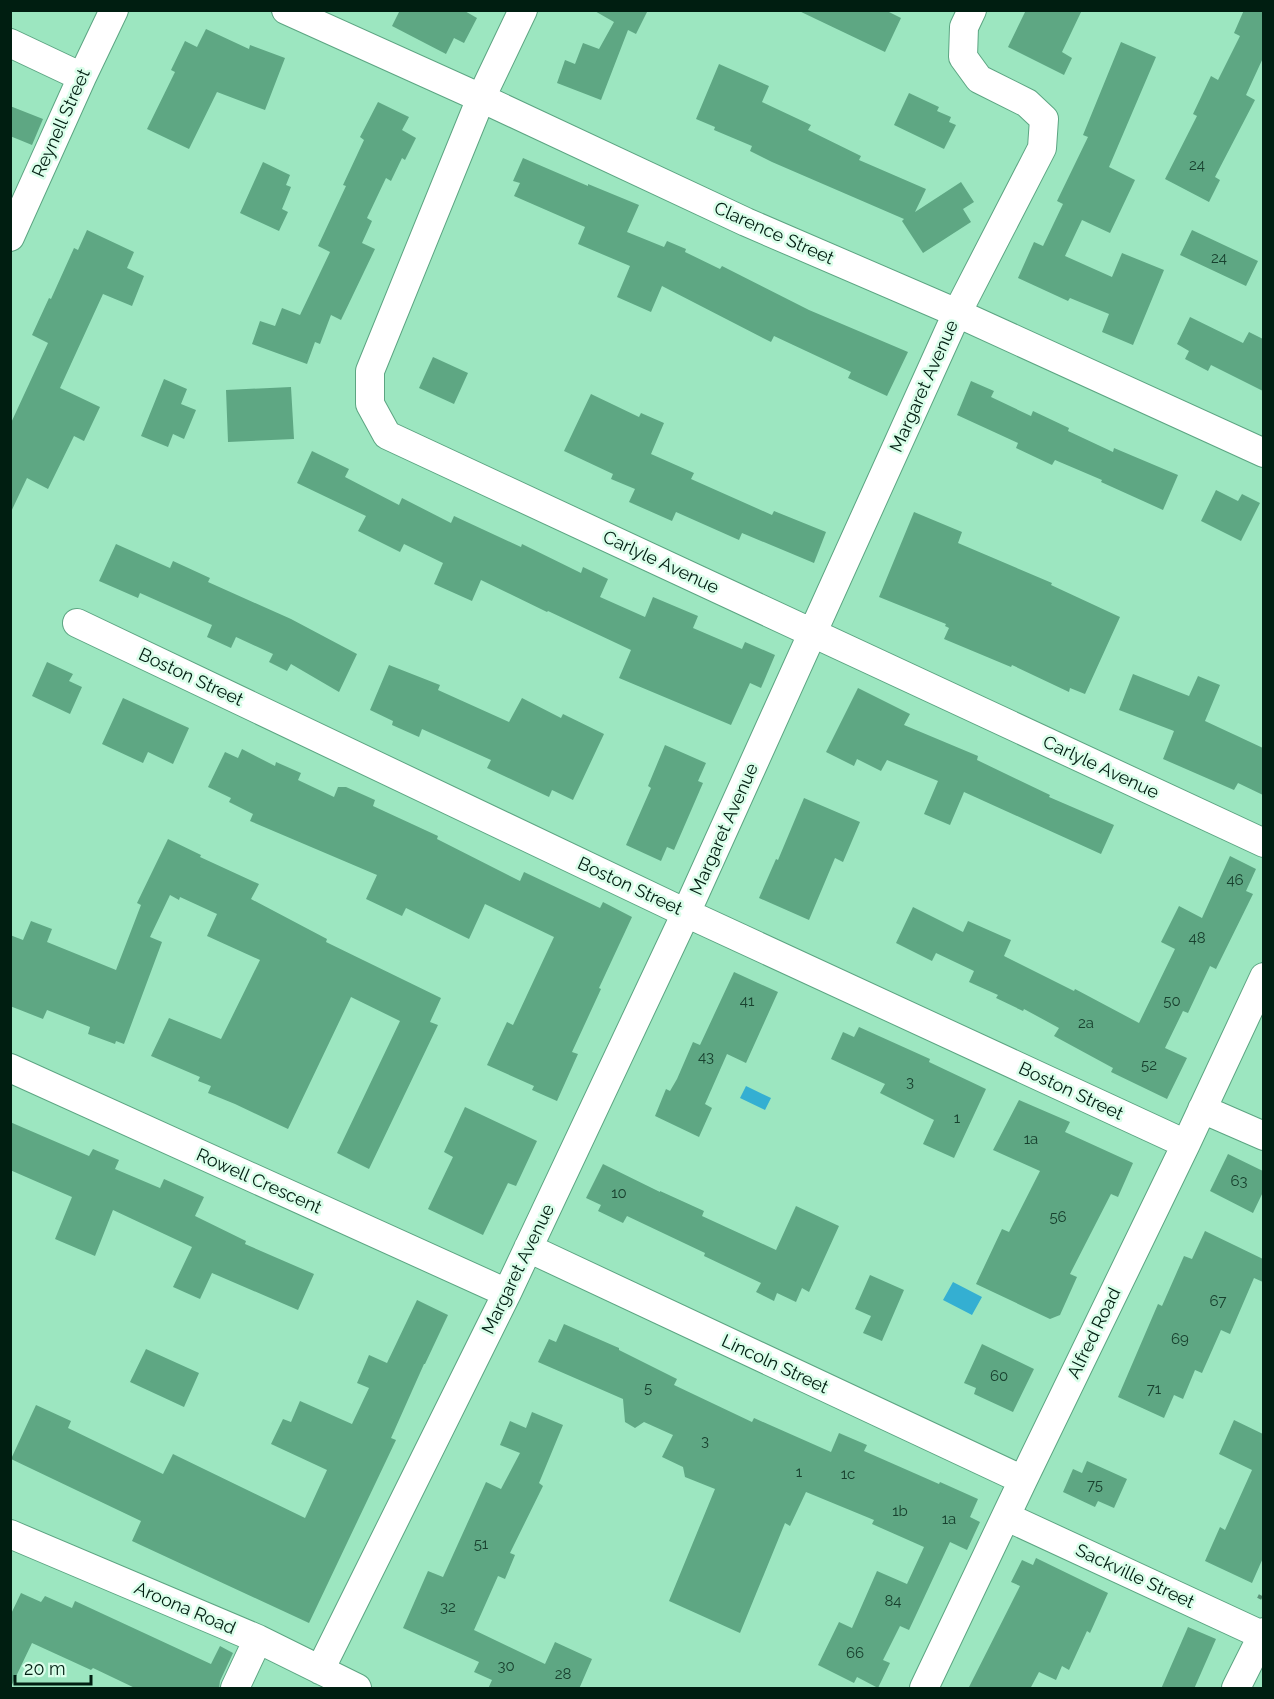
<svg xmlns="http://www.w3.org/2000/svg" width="1274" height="1699" font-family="Raleway,sans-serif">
<rect width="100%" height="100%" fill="#9ce6c0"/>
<path fill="#34afd2" d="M746 1086 771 1098 765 1110 740 1098Z
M953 1282 982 1297 972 1315 943 1300Z"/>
<path fill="#5ea783" d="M400 10H463L477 18 464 43 454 38 446 54 392 26Z
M593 10H648L636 34 628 30 601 100 557 83 565 60 575 64 583 43 599 49 614 22Z
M797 10H885L901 18 885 52Z
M1026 10H1082L1062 52 1072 58 1064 75 1008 47Z
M1244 10H1263V58L1246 95 1255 100 1215 177 1220 180 1209 202 1165 179 1197 116 1193 114 1211 76 1218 80 1240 36 1234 33Z
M206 29 249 49 250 45 285 58 265 110 217 92 189 149 147 129 175 72 171 70 185 41 197 47Z
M1121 42 1156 57 1109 167 1135 180 1110 233 1082 220 1065 256 1112 277 1122 253 1164 270 1133 345 1102 332 1109 314 1070 298 1068 301 1018 278 1034 242 1043 246 1063 204 1057 201 1088 137 1083 135Z
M719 64 769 86 762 102 811 125 808 130 861 156 859 160 926 189 915 212 961 182 974 202 963 209 971 222 923 253 902 221 904 219 772 162 750 151 752 146 714 130 715 127 696 119Z
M909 93 939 107 937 111 951 117 949 122 956 125 944 149 894 125Z
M378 102 409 117 402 130 416 138 405 160 402 158 391 181 386 178 367 218 372 221 362 243 375 249 341 320 331 315 320 344 315 342 307 364 252 344 260 321 275 326 282 308 300 315 330 252 318 246 346 186 343 185 364 140 360 137Z
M10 106 43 119 32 145 10 136Z
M523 158 588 186V184L639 205 627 232 664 247 667 241 686 249 685 252 720 269 722 266 809 310 908 352 887 396 848 378 851 372 774 336 771 342 662 286 651 312 617 297 630 266 578 244 585 227 514 196 520 183 513 181Z
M263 162 290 175 286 185 291 187 282 209 288 212 279 231 240 213Z
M87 230 134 252 127 268 144 276 132 306 103 294 60 388 100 407 84 441 74 436 48 489 27 478 10 514V425L48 343 32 335 49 298 51 299 74 248 78 250Z
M1192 230 1258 261 1246 286 1180 255Z
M1190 317 1243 343 1249 332 1263 339V391L1211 365 1208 371 1185 359 1189 351 1177 344Z
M433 357 468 373 454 404 419 388Z
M164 379 187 389 181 404 196 410 184 439 173 434 168 447 141 436Z
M971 381 994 391 991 397 1031 416 1033 411 1069 428 1068 431 1113 452 1114 448 1178 475 1163 510 1101 482 1102 480 1055 460 1052 465 1016 448 1018 443 957 415Z
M291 387 294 439 228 442 226 390Z
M591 394 639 417 641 413 664 423 651 454 694 473 691 479 772 515 774 511 826 532 814 563 742 533 739 540 676 512 672 521 629 502 635 489 611 479 613 474 564 451Z
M312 451 349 469 345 477 399 505 402 498 451 523 454 516 521 547 522 544 581 573 583 567 608 579 600 597 645 617 653 597 698 616 693 628 742 649 745 642 775 655 761 688 750 683 731 725 619 678 631 650 548 611 547 612 481 580 472 601 434 584 443 563 404 544 400 552 358 531 366 516 297 483Z
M1216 490 1238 501 1242 494 1260 503 1241 541 1201 521Z
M914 512 962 532 958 543 1052 583 1051 585 1120 617 1085 694 1070 688 1069 692 1012 665 1011 667 944 639 949 628 945 626 946 624 879 597Z
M116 544 170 568 173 561 210 578 208 582 291 619 357 654 339 692 291 664 287 671 269 662 273 654 236 637 231 648 207 637 212 625 140 593 138 598 99 581Z
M47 662 73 674 69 681 82 687 70 714 32 696Z
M389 665 440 685 438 690 509 722 522 698 561 718 563 714 604 734 573 800 552 790 549 797 487 768 491 760 422 729 419 737 392 725 393 721 370 710Z
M1133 674 1189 696 1198 676 1220 685 1205 721 1263 748V795L1238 783 1234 790 1163 759 1174 731 1119 710Z
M858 688 910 714 904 725 978 756 977 760 1050 795 1049 797 1114 825 1101 854 964 792 950 825 924 814 938 781 887 760 881 771 857 759 854 766 826 752Z
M123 698 189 728 173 764 148 752 143 763 102 744Z
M665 745 706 763 698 781 703 783 674 850 667 847 661 861 626 845 651 788 648 786Z
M242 749 275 766 276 762 301 773 298 780 334 797 338 787H346L375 800 373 806 438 836 437 839 520 881 524 872 600 908 603 902 632 917 599 988 601 989 572 1052 578 1054 557 1101 532 1090 534 1086 487 1065 507 1022 513 1025 554 937 485 904 469 939 406 908 402 916 366 899 377 875 250 821 253 814 229 802 231 798 208 787 225 752 238 758Z
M804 798 860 822 843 862 835 858 809 920 759 898 776 859 778 860Z
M168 839 201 855 200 857 259 884 251 899 327 939 326 942 441 998 430 1022 438 1025 369 1169 337 1153 400 1021 351 997 288 1129 235 1104 208 1093 211 1086 198 1081 200 1077 151 1056 169 1018 221 1039 260 960 207 936 217 914 180 897 179 900 170 895 150 937 162 942 124 1044 116 1041 115 1044 88 1034 90 1027 47 1010 43 1019 10 1006V935L23 940 31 921 52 929 47 942 116 970 141 905 137 903Z
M1230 856 1256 869 1246 891 1253 894 1216 969 1210 966 1188 1013 1183 1011 1165 1048 1187 1058 1167 1099 1111 1072 1113 1068 1054 1036 1059 1028 1024 1009 1023 1011 996 998 998 995 969 982 974 971 936 953 932 961 896 943 913 907 963 932 968 921 1011 940 1004 956 1074 991 1075 989 1139 1023 1175 949 1161 942 1179 906 1202 918Z
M734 972 778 992 746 1063 727 1054 705 1104 712 1108 699 1137 655 1116 666 1089 670 1091 677 1079 693 1042 700 1045Z
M859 1027 930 1059 929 1062 986 1089 954 1158 923 1144 934 1120 880 1093 885 1084 831 1059 843 1032 854 1037Z
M1019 1100 1070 1122 1065 1132 1133 1163 1118 1197 1111 1194 1070 1274 1077 1277 1060 1315 1050 1319 976 1284 1002 1229 1009 1232 1040 1171 993 1150Z
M465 1107 537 1141 516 1186 508 1183 483 1235 428 1209 453 1157 444 1152Z
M10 1122 89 1156 93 1149 119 1160 115 1169 160 1188 164 1179 204 1197 195 1216 246 1241 245 1244 314 1274 298 1310 212 1273 200 1299 173 1287 192 1247 113 1210 95 1256 55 1239 72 1197 10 1170Z
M1228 1154 1263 1171V1192L1253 1213 1210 1191Z
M603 1164 660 1192V1191L704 1211 702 1216 776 1250 796 1206 839 1226 809 1292 802 1288 796 1302 777 1293 774 1301 756 1292 761 1283 704 1256 705 1253 627 1216 623 1223 598 1211 601 1205 586 1198Z
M1205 1231 1263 1259V1282L1254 1278 1230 1334 1221 1330 1202 1373 1195 1370 1183 1399 1174 1395 1164 1418 1118 1397 1158 1304 1162 1306 1184 1256 1192 1259Z
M870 1275 904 1290 882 1341 863 1333 871 1316 855 1309Z
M417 1300 448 1315 425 1364H424L391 1438 396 1440 309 1623 132 1541 141 1521 11 1459 36 1405 71 1421 68 1428 163 1474 173 1454 305 1518 327 1470 271 1444 283 1419 291 1422 300 1401 352 1424 369 1388 357 1383 369 1355 387 1363Z
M564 1324 619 1348V1350L677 1379 674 1385 752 1422 754 1418 831 1452 839 1433 867 1445 864 1451 939 1484 940 1482 978 1499 970 1517 980 1522 967 1550 950 1542 909 1630 900 1626 883 1660 890 1663 878 1688 857 1677 854 1683 818 1665 839 1622 852 1628 877 1571 907 1584 924 1547 872 1524 874 1520 806 1492 790 1526 785 1523 740 1633 669 1601 715 1489 685 1477 683 1467 662 1457 673 1435 644 1422 635 1428 625 1422 623 1399 538 1362 549 1339 556 1342Z
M982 1344 1034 1369 1013 1412 974 1394 976 1388 964 1383Z
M146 1349 199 1373 184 1407 130 1382Z
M532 1412 563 1425 539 1483 543 1486 510 1553 515 1555 505 1579 498 1576 474 1630 545 1664 555 1642 592 1659 579 1689H488L492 1680 474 1672 479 1662 403 1628 428 1571 443 1577 486 1482 501 1489 520 1453 500 1445 510 1421 526 1428Z
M1234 1420 1263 1434V1558L1252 1583 1205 1561 1220 1527 1225 1530 1252 1470 1219 1454Z
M1087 1461 1127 1479 1114 1508 1098 1501 1095 1507 1063 1492 1073 1469 1082 1473Z
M1036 1558 1108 1593 1090 1633 1087 1631 1069 1670 1062 1666 1056 1680 1039 1672 1030 1689H968L1020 1586 1011 1582 1022 1560 1033 1565Z
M21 1593 41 1602 45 1596 72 1608 75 1601 211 1664 220 1646 233 1653 220 1681 219 1689H137L93 1668 91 1670 32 1643 10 1689V1616Z
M1188 1627 1216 1639 1194 1689H1161Z"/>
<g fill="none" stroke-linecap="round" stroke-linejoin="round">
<defs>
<path id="street" d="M286 10 481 98 746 222 957 313 1264 453
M523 10 481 98 370 371V404L387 435 1264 843
M10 43 82 77
M10 237 82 77 114 10
M77 623 686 913 1186 1144
M10 1068 507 1293
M1202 1109 1264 1136
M528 1248 1023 1480
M1007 1517 1264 1636
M10 1534 258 1639 357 1688
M320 1670 507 1293 686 913 957 313 1042 148 1044 119 1027 103 979 79 963 57 964 27 972 10
M235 1688 258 1639
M924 1688 1023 1480 1186 1144 1264 977
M1236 1688 1264 1632"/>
</defs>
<use href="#street" stroke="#5ca582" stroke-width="30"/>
<path stroke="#5c9479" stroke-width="4" stroke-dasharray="4.5 3" stroke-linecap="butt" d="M1258 1596 1264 1599"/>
<use href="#street" stroke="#fff" stroke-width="28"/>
</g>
<g text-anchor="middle" stroke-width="5" stroke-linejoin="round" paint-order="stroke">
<g font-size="15" fill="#18402e">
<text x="1197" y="170">24</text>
<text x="1219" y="263">24</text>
<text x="1235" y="885">46</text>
<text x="1197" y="943">48</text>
<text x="747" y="1006">41</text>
<text x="1172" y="1006">50</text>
<text x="1086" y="1028">2a</text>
<text x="706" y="1062">43</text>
<text x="1149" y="1070">52</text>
<text x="910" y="1087">3</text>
<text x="957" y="1123">1</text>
<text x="1031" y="1144">1a</text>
<text x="1239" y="1186">63</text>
<text x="619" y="1198">10</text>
<text x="1058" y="1222">56</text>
<text x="1218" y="1306">67</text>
<text x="1180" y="1344">69</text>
<text x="999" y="1381">60</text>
<text x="648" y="1393">5</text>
<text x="1154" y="1394">71</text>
<text x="705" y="1446">3</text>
<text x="799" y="1477">1</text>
<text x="848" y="1479">1c</text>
<text x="1095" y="1490">75</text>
<text x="900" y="1516">1b</text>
<text x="949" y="1524">1a</text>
<text x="481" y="1549">51</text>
<text x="893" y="1606">84</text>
<text x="448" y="1612">32</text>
<text x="855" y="1658">66</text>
<text x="506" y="1671">30</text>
<text x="563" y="1679">28</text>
</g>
<g font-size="18" fill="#001e11" stroke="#dafeea">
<text transform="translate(61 123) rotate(-66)" y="6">Reynell Street</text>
<text transform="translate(774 233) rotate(24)" y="6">Clarence Street</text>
<text transform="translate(924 386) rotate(-66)" y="6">Margaret Avenue</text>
<text transform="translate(661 562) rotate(25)" y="6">Carlyle Avenue</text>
<text transform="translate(191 677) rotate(25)" y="6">Boston Street</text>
<text transform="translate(1101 767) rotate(25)" y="6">Carlyle Avenue</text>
<text transform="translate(724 829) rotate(-66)" y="6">Margaret Avenue</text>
<text transform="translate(630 886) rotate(25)" y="6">Boston Street</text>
<text transform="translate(1071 1091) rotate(25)" y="6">Boston Street</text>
<text transform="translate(259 1181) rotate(24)" y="6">Rowell Crescent</text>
<text transform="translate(518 1269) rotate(-64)" y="6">Margaret Avenue</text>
<text transform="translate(1094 1333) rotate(-64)" y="6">Alfred Road</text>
<text transform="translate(775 1364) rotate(25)" y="6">Lincoln Street</text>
<text transform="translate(1135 1576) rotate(25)" y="6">Sackville Street</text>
<text transform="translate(185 1608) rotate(23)" y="6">Aroona Road</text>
</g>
</g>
<rect width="1274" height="1699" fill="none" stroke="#001e11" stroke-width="24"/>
<path d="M15 1675v9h76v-9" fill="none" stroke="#001e11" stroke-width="3"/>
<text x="24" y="1675" font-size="18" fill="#001e11" stroke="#dafeea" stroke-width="4.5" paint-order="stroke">20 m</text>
</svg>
